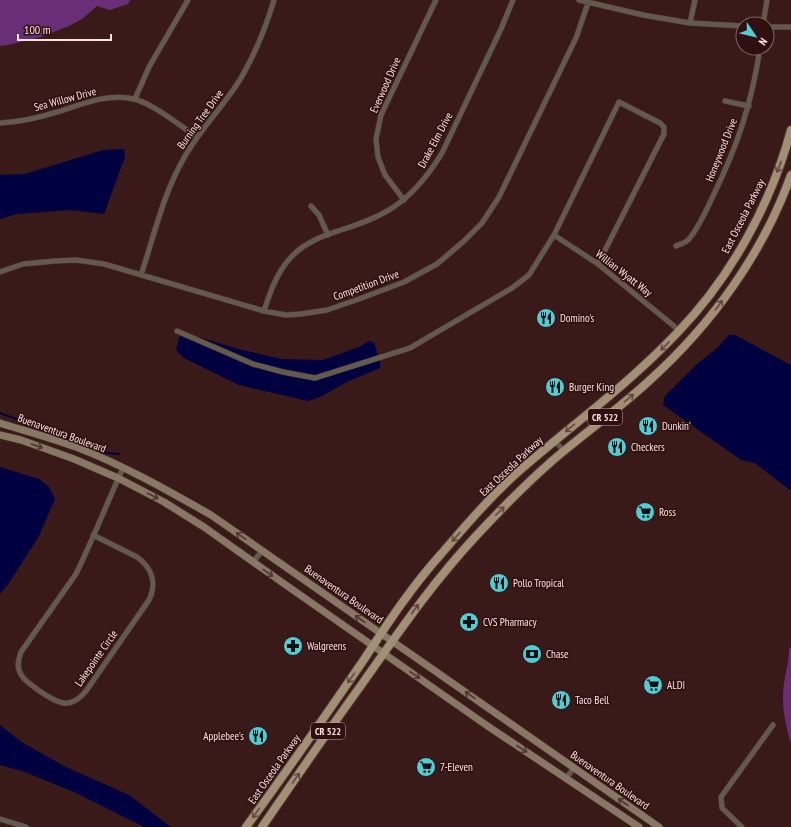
<svg xmlns="http://www.w3.org/2000/svg" width="791" height="827" font-family="'PT Sans Narrow',sans-serif">
<rect width="100%" height="100%" fill="#3a1919"/>
<path fill="#6a2e77" d="M0 0H130L128 4 110 10 97 6 82 19 69 26 41 37 8 45 0 46Z
M791 647V743C785 724 781 703 784 683 786 671 789 661 789 649Z"/>
<path fill="#000041" d="M124 149 125 157 104 214 71 210 17 214 0 219V175L25 174 103 150Z
M182 334 199 337 238 349 282 359 323 360 361 346 369 341 374 343 380 361V368L347 382 320 397 308 401 239 385 184 358 176 350 179 338Z
M729 335H735L791 365V491L755 463 741 460 663 405 665 396 696 365 717 348Z
M0 467 39 479 49 487 55 499 39 536 9 583 0 594Z
M0 725 23 743 66 767 129 795 171 827H144L76 793 25 772 0 765Z"/>
<g fill="none" stroke-linecap="round" stroke-linejoin="round">
<path stroke="#000041" stroke-width="2" d="M0 413 107 453 119 454"/>
<defs>
<path id="street" d="M579 0 643 15 690 23 743 26
M690 23 695 0
M763 24 767 0
M767 27H791
M135 99 149 67 188 0
M725 101 749 106
M0 123C19 122 38 118 57 112 83 104 107 93 134 99 154 104 180 126 197 137
M404 200 385 175 378 157 376 139 381 115 436 0
M311 206 319 215 328 235
M554 235 598 264 680 331
M676 246C680 244 686 243 689 239 699 227 706 211 713 196 737 147 752 103 760 48
M0 272 23 264 55 261 76 260 104 264 264 311 286 315 301 314 327 310 359 299 404 282 437 264 464 241 482 223 499 197 576 38 588 3
M141 275C154 236 163 194 184 158 200 129 224 106 241 78 255 54 266 27 274 0
M264 311C273 282 284 255 313 241 322 236 332 233 341 230 357 225 374 219 389 210 412 196 428 176 442 153L501 29 513 0
M177 331 253 364 283 372 315 378 410 348 512 288 529 275 554 235 619 102 660 123 664 127V134L598 264
M555 441 564 451
M93 535 137 557C152 568 157 583 149 600L86 691C69 712 56 702 38 690 31 684 22 680 19 670 17 664 19 658 21 652L76 574C93 539 107 503 123 468
M253 562 262 551
M566 778 574 768
M0 819 26 827
M742 827 722 808 721 797 773 725"/>
<path id="secondary" d="M0 423C26 431 51 438 76 447 123 465 167 490 211 515L659 827
M0 435 21 440 74 459 118 478 164 502 204 527 283 583 489 727 639 827"/>
<path id="primary" d="M246 827C287 771 326 715 365 658 389 621 413 585 442 553 466 525 491 496 519 471 572 425 630 383 678 332 731 277 771 204 791 130
M262 827C295 779 328 731 362 684 398 633 433 582 476 536 504 506 533 476 565 450 593 427 623 405 650 380 712 324 763 253 791 175"/>
</defs>
<use href="#street" stroke="#553535" stroke-width="6"/>
<use href="#secondary" stroke="#553535" stroke-width="8"/>
<use href="#primary" stroke="#553535" stroke-width="10"/>
<use href="#street" stroke="#625a4d" stroke-width="5"/>
<use href="#secondary" stroke="#867863" stroke-width="7"/>
<use href="#primary" stroke="#a19074" stroke-width="8"/>
</g>
<defs><path id="oneway-shaft" d="M-6 0H5M1.5-3L5.5 0L1.5 3" fill="none" stroke-width="1.6" stroke-linecap="round" stroke-linejoin="round"/></defs>
<g stroke="#62493d">
<use href="#oneway-shaft" transform="translate(779 167) rotate(111)"/>
<use href="#oneway-shaft" transform="translate(719 305) rotate(-55)"/>
<use href="#oneway-shaft" transform="translate(665 346) rotate(135)"/>
<use href="#oneway-shaft" transform="translate(629 398) rotate(-39)"/>
<use href="#oneway-shaft" transform="translate(570 428) rotate(140)"/>
<use href="#oneway-shaft" transform="translate(500 511) rotate(-45)"/>
<use href="#oneway-shaft" transform="translate(456 537) rotate(132)"/>
<use href="#oneway-shaft" transform="translate(415 609) rotate(-53)"/>
<use href="#oneway-shaft" transform="translate(351 678) rotate(125)"/>
<use href="#oneway-shaft" transform="translate(296 778) rotate(-55)"/>
<use href="#oneway-shaft" transform="translate(256 813) rotate(126)"/>
</g>
<g stroke="#4d342d">
<use href="#oneway-shaft" transform="translate(37 446) rotate(19)"/>
<use href="#oneway-shaft" transform="translate(153 496) rotate(27)"/>
<use href="#oneway-shaft" transform="translate(241 536) rotate(-146)"/>
<use href="#oneway-shaft" transform="translate(268 573) rotate(36)"/>
<use href="#oneway-shaft" transform="translate(360 619) rotate(-145)"/>
<use href="#oneway-shaft" transform="translate(415 675) rotate(35)"/>
<use href="#oneway-shaft" transform="translate(470 695) rotate(-145)"/>
<use href="#oneway-shaft" transform="translate(522 749) rotate(34)"/>
<use href="#oneway-shaft" transform="translate(623 802) rotate(-145)"/>
</g>
<defs>
<symbol id="restaurant-disc" viewBox="-11 -11 22 22"><circle r="9.5" fill="#51ccd3" stroke="#2f0f10"/><path d="M-5-6h1v4h1v-4h1v4h1v-4h1v5L-1.5 .5V6h-2V.5L-5-1ZM5-6V6H3V1.5H1.5Q1.5-4 5-6Z" fill="#111"/></symbol>
<symbol id="supermarket-disc" viewBox="-11 -11 22 22"><circle r="9.5" fill="#51ccd3" stroke="#2f0f10"/><path d="M-6-5.5h2.5l.6 2H6L4.5 2H-2.5L-4.4-4H-6ZM-1.5 3.2a1.3 1.3 0 1 0 .1 0ZM3 3.2a1.3 1.3 0 1 0 .1 0Z" fill="#111"/></symbol>
<symbol id="pharmacy-disc" viewBox="-11 -11 22 22"><circle r="9.5" fill="#51ccd3" stroke="#2f0f10"/><path d="M-2-6h4v4h4v4h-4v4h-4v-4h-4v-4h4Z" fill="#111"/></symbol>
<symbol id="bank-disc" viewBox="-11 -11 22 22"><circle r="9.5" fill="#51ccd3" stroke="#2f0f10"/><path d="M-6-4H6V4H-6ZM0-2.3a2.3 2.3 0 1 0 0 4.6a2.3 2.3 0 1 0 0-4.6Z" fill="#111"/></symbol>
</defs>
<g fill-rule="evenodd">
<use href="#restaurant-disc" x="535" y="307" width="22" height="22"/>
<use href="#restaurant-disc" x="544" y="376" width="22" height="22"/>
<use href="#restaurant-disc" x="637" y="415" width="22" height="22"/>
<use href="#restaurant-disc" x="606" y="436" width="22" height="22"/>
<use href="#supermarket-disc" x="634" y="501" width="22" height="22"/>
<use href="#restaurant-disc" x="488" y="572" width="22" height="22"/>
<use href="#pharmacy-disc" x="458" y="611" width="22" height="22"/>
<use href="#pharmacy-disc" x="282" y="635" width="22" height="22"/>
<use href="#bank-disc" x="521" y="643" width="22" height="22"/>
<use href="#supermarket-disc" x="642" y="674" width="22" height="22"/>
<use href="#restaurant-disc" x="550" y="689" width="22" height="22"/>
<use href="#restaurant-disc" x="247" y="725" width="22" height="22"/>
<use href="#supermarket-disc" x="415" y="756" width="22" height="22"/>
</g>
<g text-anchor="middle" stroke-width="3" stroke-linejoin="round" paint-order="stroke">
<g fill="#2f0f10" stroke="#bea4a4" stroke-width="1">
<rect x="588" y="409" width="34" height="16" rx="3"/>
<rect x="311" y="723" width="34" height="16" rx="3"/>
</g>
<g font-size="10" font-weight="bold" fill="#fce4e3">
<text x="605" y="421">CR 522</text>
<text x="328" y="735">CR 522</text>
</g>
<g font-size="11" fill="#fce4e3" stroke="#2f0f10">
<text transform="translate(385 85) rotate(-66)" y="4">Everwood Drive</text>
<text transform="translate(65 99) rotate(-15)" y="4">Sea Willow Drive</text>
<text transform="translate(200 119) rotate(-54)" y="4">Burning Tree Drive</text>
<text transform="translate(435 140) rotate(-62)" y="4">Drake Elm Drive</text>
<text transform="translate(721 150) rotate(-68)" y="4">Honeywood Drive</text>
<text transform="translate(743 216) rotate(-63)" y="4">East Osceola Parkway</text>
<text transform="translate(624 273) rotate(38)" y="4">Willian Wyatt Way</text>
<text transform="translate(366 285) rotate(-20)" y="4">Competition Drive</text>
<text transform="translate(62 433) rotate(20)" y="4">Buenaventura Boulevard</text>
<text transform="translate(511 466) rotate(-43)" y="4">East Osceola Parkway</text>
<text transform="translate(344 594) rotate(35)" y="4">Buenaventura Boulevard</text>
<text transform="translate(96 658) rotate(-55)" y="4">Lakepointe Circle</text>
<text transform="translate(274 769) rotate(-55)" y="4">East Osceola Parkway</text>
<text transform="translate(610 780) rotate(35)" y="4">Buenaventura Boulevard</text>
</g>
<g font-size="11" fill="#fce4e3" stroke="#2f0f10" text-anchor="start">
<text x="560" y="322">Domino's</text>
<text x="569" y="391">Burger King</text>
<text x="662" y="430">Dunkin'</text>
<text x="631" y="451">Checkers</text>
<text x="659" y="516">Ross</text>
<text x="513" y="587">Pollo Tropical</text>
<text x="483" y="626">CVS Pharmacy</text>
<text x="307" y="650">Walgreens</text>
<text x="546" y="658">Chase</text>
<text x="667" y="689">ALDI</text>
<text x="575" y="704">Taco Bell</text>
<text x="244" y="740" text-anchor="end">Applebee's</text>
<text x="440" y="771">7-Eleven</text>
</g>
</g>
<g transform="translate(755 36) rotate(125)"><circle r="19" fill="#2f0f10" stroke="#816464"/>
<path d="M0-3L7 15L0 10L-7 15Z" fill="#51ccd3"/>
<text y="-6" font-size="11" font-weight="bold" text-anchor="middle" fill="#fce4e3">N</text>
</g>
<path d="M18 34v6h93v-6" fill="none" stroke="#fce4e3" stroke-width="2"/>
<text x="24" y="34" font-size="12" fill="#fce4e3" stroke="#2f0f10" stroke-width="3" paint-order="stroke">100 m</text>
</svg>
